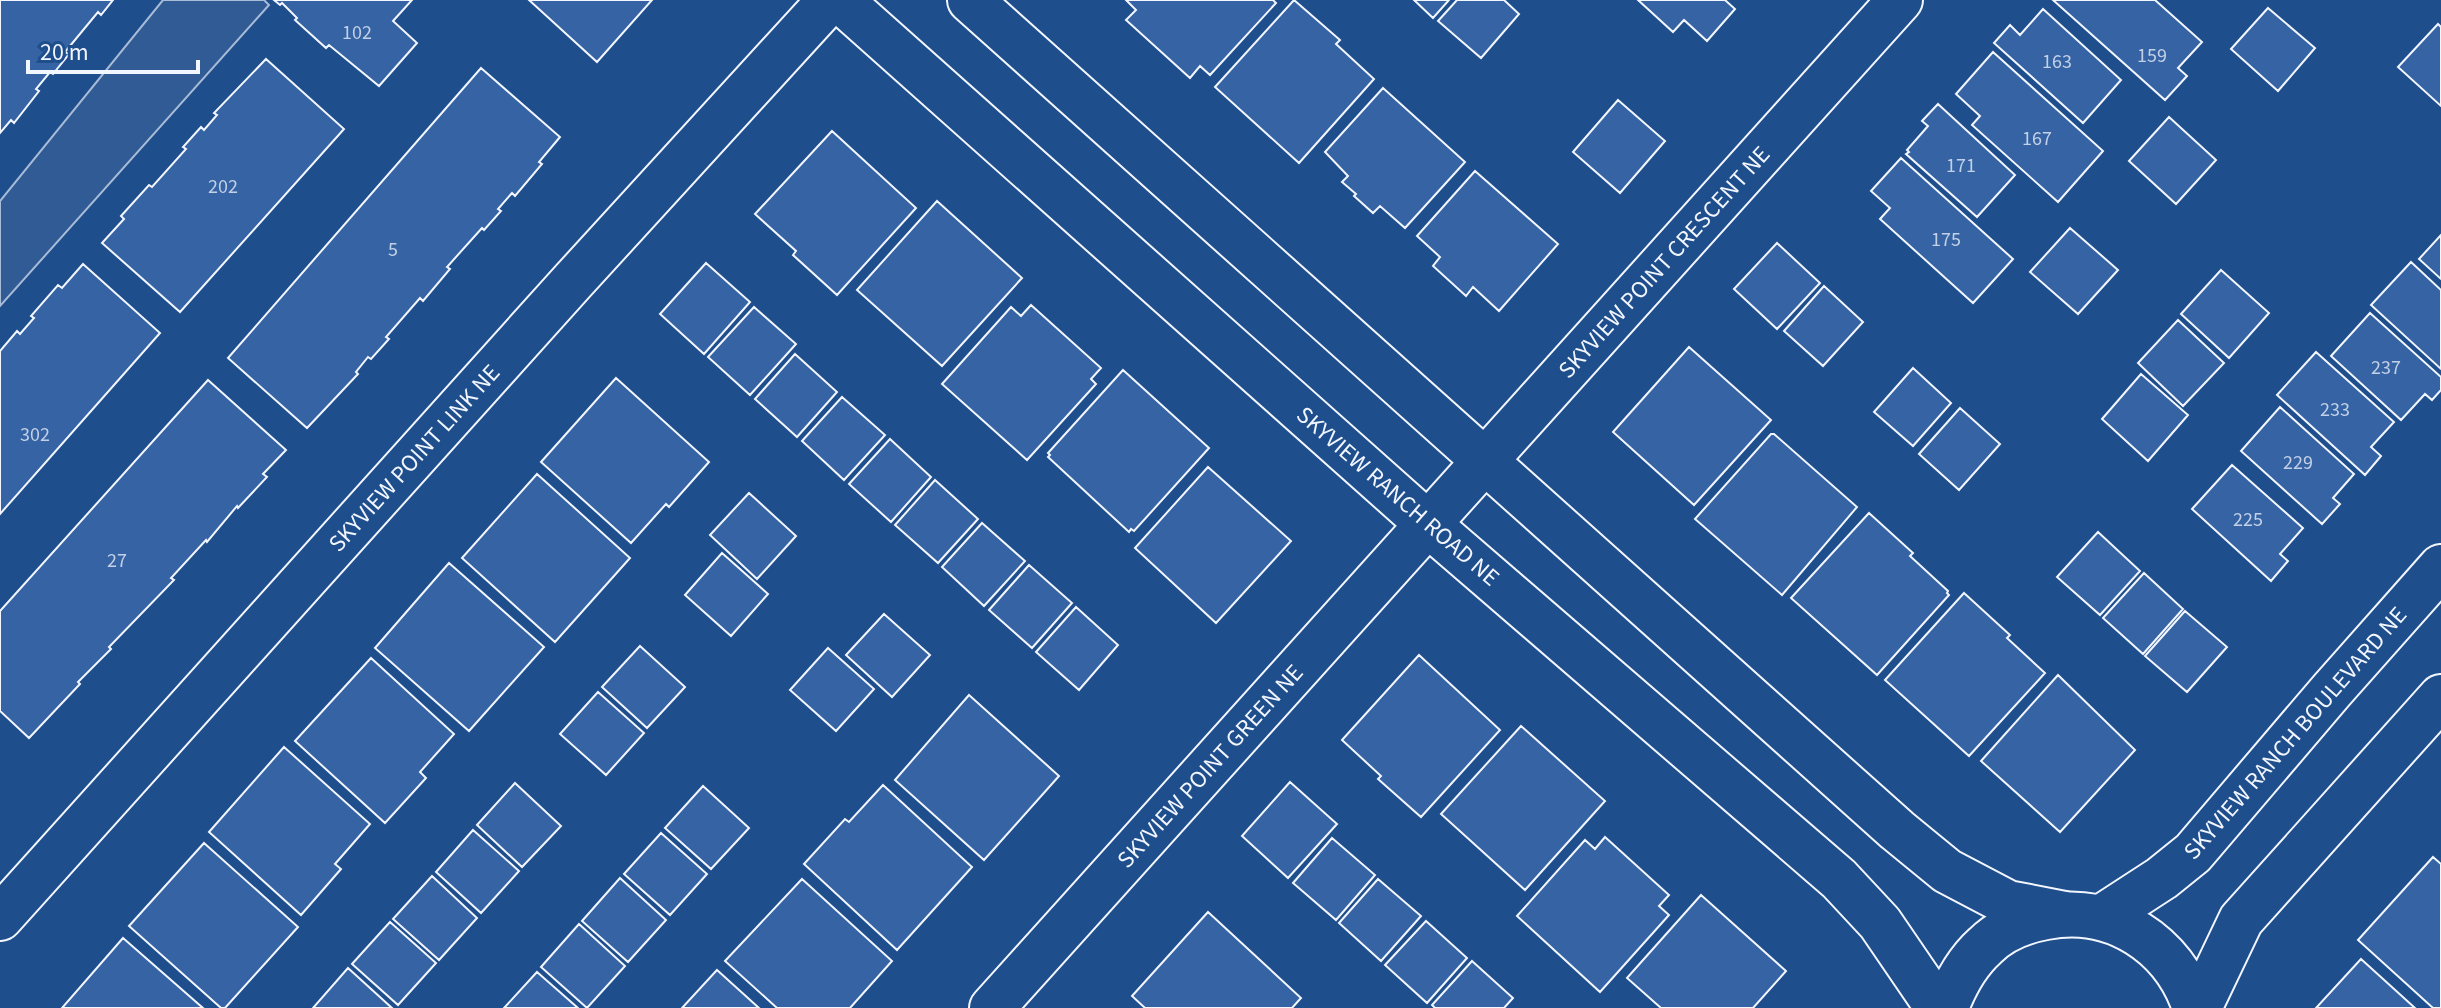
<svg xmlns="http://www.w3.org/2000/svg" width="2441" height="1008" font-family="'Source Sans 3',sans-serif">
<rect width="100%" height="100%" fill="#1f4e8c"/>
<path fill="#305b95" stroke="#a8bbd7" stroke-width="2" d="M163 0H264L269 5 0 306V201Z"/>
<path fill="#3563a3" stroke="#f2f6ff" stroke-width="2" d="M0 0H113L101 15 98 12 65 52 69 54 53 74 50 72 36 89 39 91 14 123 11 120 0 133Z
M274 0H412L393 21 417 43 379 86 329 45 326 48 295 20 297 18 282 3 280 5Z
M529 0H652L597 62Z
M1273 0 1276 3 1210 75 1200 66 1190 78 1126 20 1136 10 1126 0Z
M1294 0 1340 40 1336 44 1374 79 1299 163 1215 87Z
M1414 0H1449L1433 18Z
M1457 0H1504L1519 14 1481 58 1438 21Z
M1638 0H1725L1735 9 1707 41 1684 20 1673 32Z
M2053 0H2155L2202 42 2178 68 2187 76 2165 100Z
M2268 8 2315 48 2278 91 2231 49Z
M2043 9 2121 80 2083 123 1994 43 2010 25 2020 35Z
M2438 24 2441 27V106L2398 67Z
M1993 52 2103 151 2058 202 1972 125 1980 116 1956 94Z
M266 59 344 129 180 312 102 243 124 219 121 216 149 185 152 187 186 149 183 147 201 127 204 130 217 115 214 113Z
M481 68 560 137 539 162 542 164 515 196 512 193 498 209 501 211 484 230 482 228 447 267 450 269 423 301 420 298 386 337 389 339 371 359 368 357 356 372 358 374 307 428 228 358Z
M1383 88 1465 162 1405 228 1380 206 1373 213 1354 196 1356 194 1342 182 1348 176 1325 152Z
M1618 100 1665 141 1620 193 1573 152Z
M1938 104 2015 175 1977 217 1906 154 1909 152 1907 150 1928 126 1922 121Z
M2169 117 2216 160 2176 204 2129 161Z
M832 131 916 208 837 295 793 255 796 251 755 214Z
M1901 158 2013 259 1973 303 1880 219 1890 208 1871 191Z
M1475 171 1558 244 1499 311 1473 287 1466 296 1433 266 1440 257 1417 236Z
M937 201 1022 278 942 366 857 290Z
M2070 228 2118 270 2078 314 2030 272Z
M2441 235V279L2419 259Z
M1777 243 1820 283 1777 329 1734 289Z
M2411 262 2441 290V369L2371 305Z
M706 263 750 302 704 354 660 314Z
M83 264 160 333 0 514V351L17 331 20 334 34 318 31 316 58 285 62 288Z
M2221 270 2269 313 2229 358 2181 314Z
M1824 286 1863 322 1823 366 1784 331Z
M1031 305 1101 368 1091 379 1096 384 1027 460 942 384 1011 307 1021 316Z
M754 307 796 344 750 395 708 357Z
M2370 313 2441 377V390L2432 400 2425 394 2401 420 2331 356Z
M2178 320 2224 363 2183 406 2138 363Z
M1689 347 1771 420 1694 505 1613 432Z
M2316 352 2394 422 2371 447 2381 456 2365 475 2277 395Z
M795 354 837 392 797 437 755 399Z
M1913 368 1951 403 1913 446 1874 412Z
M1123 370 1209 448 1134 531 1131 529 1129 532 1048 457 1050 455 1048 453Z
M2141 374 2188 415 2148 461 2102 419Z
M616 378 709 462 669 507 666 504 631 543 541 462Z
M208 380 286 450 263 474 267 477 238 508 237 506 207 542 206 540 171 578 174 580 109 647 111 649 78 682 80 684 29 738 0 711V611Z
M842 397 885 435 844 480 802 441Z
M2280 407 2354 474 2333 498 2340 504 2322 524 2241 451Z
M1960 408 2000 444 1959 490 1919 454Z
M1771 434H1774L1857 507 1782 595 1695 519Z
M890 439 931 477 891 522 849 484Z
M2232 465 2303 528 2280 554 2288 561 2271 581 2192 509Z
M1208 467 1291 541 1216 623 1135 548Z
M537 474 630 558 555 642 462 558Z
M935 480 978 519 938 563 895 525Z
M749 493 796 536 757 579 710 535Z
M1869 513 1913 553 1910 556 1948 591 1947 593 1949 595 1877 675 1791 598Z
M982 523 1025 561 984 606 942 567Z
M2098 532 2140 571 2100 615 2057 577Z
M722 553 768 594 731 636 685 595Z
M449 563 544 647 469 731 375 648Z
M1029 565 1072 603 1032 648 989 610Z
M2144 573 2183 609 2143 654 2103 618Z
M1964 593 2010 635 2007 638 2045 673 1969 756 1885 680Z
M1076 607 1118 645 1079 690 1036 652Z
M2185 611 2227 647 2187 692 2145 656Z
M884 614 930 655 892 697 846 655Z
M640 646 685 687 647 728 602 687Z
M828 648 874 689 836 731 790 690Z
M1419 655 1500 730 1421 817 1378 779 1381 776 1342 740Z
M371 658 454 734 420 772 426 778 385 823 295 741Z
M2058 675 2135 750 2060 832 1981 761Z
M598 692 644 733 606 775 560 734Z
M969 695 1059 776 984 860 895 780Z
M1521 726 1605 801 1525 890 1441 814Z
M284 747 370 824 335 864 341 869 301 915 209 832Z
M1290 782 1337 824 1288 878 1242 836Z
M515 783 561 826 522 867 477 825Z
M883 785 972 867 897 950 804 864 845 819 849 822Z
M703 786 749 828 711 869 665 828Z
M473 830 519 871 481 913 436 872Z
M661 833 707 874 670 915 624 874Z
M1605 837 1669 895 1659 906 1669 915 1600 992 1517 916 1585 840 1595 849Z
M1332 838 1375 875 1336 920 1293 883Z
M204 843 298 927 225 1008H221L129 926Z
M2433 857 2441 864V1008H2433L2358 940Z
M432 876 477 918 439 960 393 919Z
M620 878 666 920 628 962 582 921Z
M802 879 892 961 850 1008H777L725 961Z
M1378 879 1421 916 1381 961 1339 923Z
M1701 895 1786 971 1753 1008H1661L1627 978Z
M1208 912 1301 998 1292 1008H1145L1132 996Z
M1426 921 1467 958 1427 1003 1385 965Z
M390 922 436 963 398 1005 352 964Z
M579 924 625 966 587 1008 541 967Z
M123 938 203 1008H62Z
M2361 959 2415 1008H2316Z
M1472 961 1513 998 1504 1008H1435L1432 1005Z
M348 968 392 1008H313Z
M717 970 759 1008H682Z
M537 972 578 1008H504Z"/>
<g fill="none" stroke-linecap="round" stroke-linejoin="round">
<defs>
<path id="minor" d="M0 918 573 281 830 0
M992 1008 1900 0"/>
<path id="tertiary" d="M840 0 1429 525 1839 879 1880 923 1938 1008
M970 0 1897 830 1947 871 2008 903 2065 914
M2102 917 2162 878 2193 853 2332 690 2441 567
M1946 1008C1955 984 1966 963 1985 946 2001 930 2024 921 2046 917 2113 904 2174 944 2195 1008
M2199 1008 2241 920 2441 697"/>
</defs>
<use href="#minor" stroke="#f2f6ff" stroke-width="48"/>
<use href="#tertiary" stroke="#f2f6ff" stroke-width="48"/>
<use href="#minor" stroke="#1f4e8c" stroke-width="44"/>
<use href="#tertiary" stroke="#1f4e8c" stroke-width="44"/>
</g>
<g text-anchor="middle" stroke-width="6" stroke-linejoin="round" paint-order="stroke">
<g font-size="20" fill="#c3d1e8">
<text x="357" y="39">102</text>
<text x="2152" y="62">159</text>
<text x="2057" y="68">163</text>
<text x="2037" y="145">167</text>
<text x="1961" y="172">171</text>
<text x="223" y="193">202</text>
<text x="1946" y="246">175</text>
<text x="393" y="256">5</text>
<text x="2386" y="374">237</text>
<text x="2335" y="416">233</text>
<text x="35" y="441">302</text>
<text x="2298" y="469">229</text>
<text x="2248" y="526">225</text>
<text x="117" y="567">27</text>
</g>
<g font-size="24" fill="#f2f6ff" stroke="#1f4e8c">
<text transform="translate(1664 262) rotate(-48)" y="8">SKYVIEW POINT CRESCENT NE</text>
<text transform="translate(414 458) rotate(-48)" y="8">SKYVIEW POINT LINK NE</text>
<text transform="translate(1398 496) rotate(41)" y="8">SKYVIEW RANCH ROAD NE</text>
<text transform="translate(2295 733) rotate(-49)" y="8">SKYVIEW RANCH BOULEVARD NE</text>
<text transform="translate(1210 766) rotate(-48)" y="8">SKYVIEW POINT GREEN NE</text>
</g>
</g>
<path d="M28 60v12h170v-12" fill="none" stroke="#f2f6ff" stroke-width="4"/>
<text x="40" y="60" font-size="24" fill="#f2f6ff" stroke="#1f4e8c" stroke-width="6" paint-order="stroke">20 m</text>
</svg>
